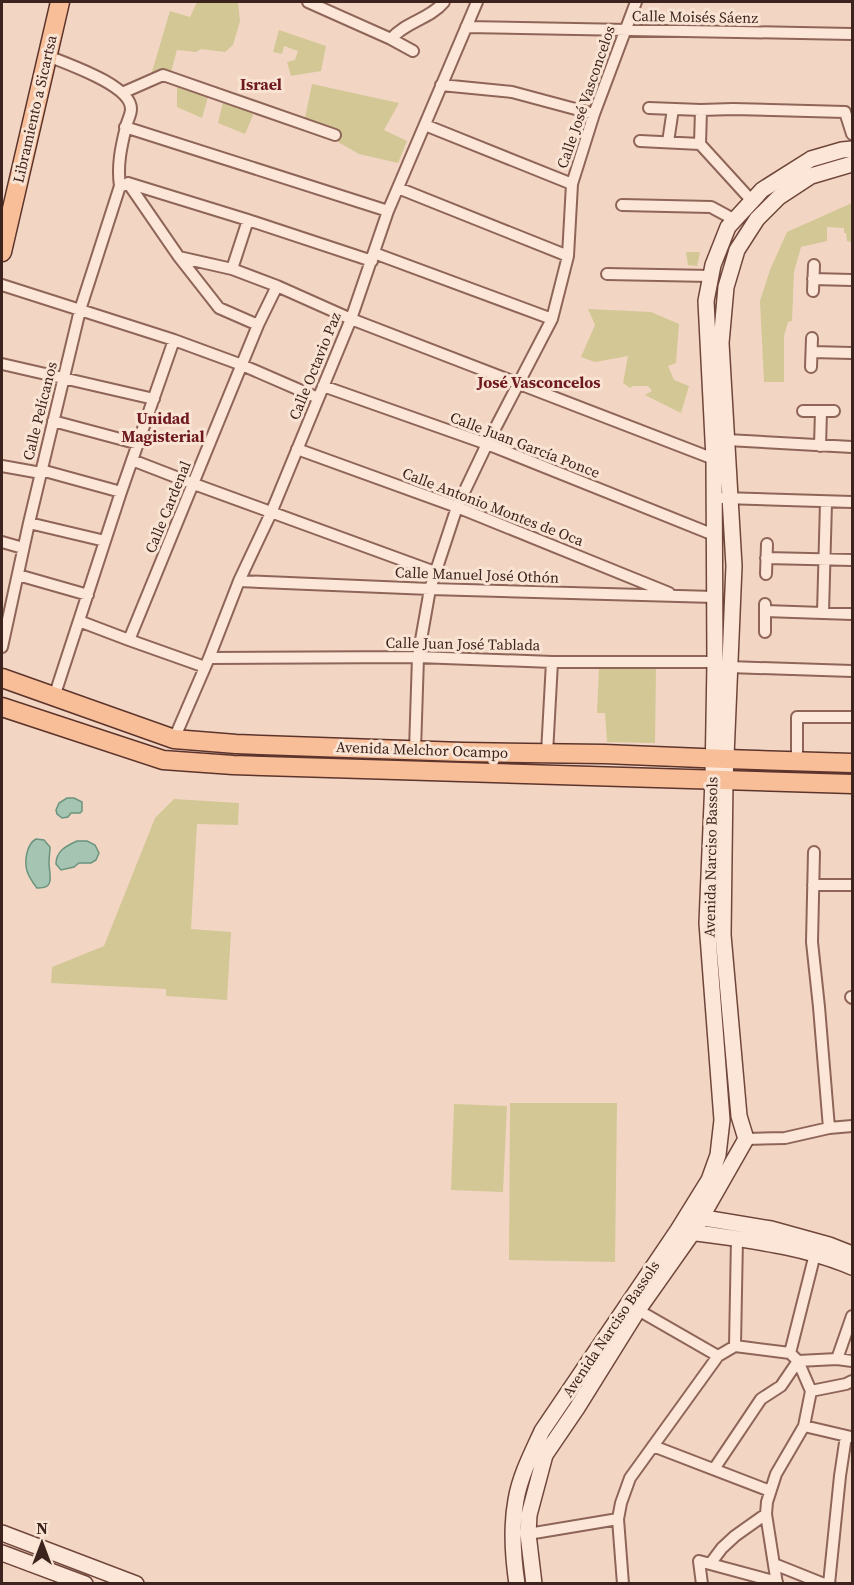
<svg xmlns="http://www.w3.org/2000/svg" width="854" height="1585" font-family="'Source Serif 4',serif">
<rect width="100%" height="100%" fill="#f2d6c3"/>
<path fill="#d2c795" d="M197 2H238L240 21 233 45 225 52 201 49 196 52 177 50 171 72 151 75 170 11 190 17Z
M279 30 326 46 321 71 291 76 287 62 295 60 298 51 284 46 282 54 273 52Z
M312 84 399 103 384 130 407 141 398 163 359 154 338 142 340 132 305 118Z
M177 87 208 97 202 118 177 107Z
M223 102 254 113 245 134 218 123Z
M852 203V242L847 241 846 233H844V228L827 227V241L801 247 794 272 792 321 788 322 784 336V382H764L760 301 770 270 787 232Z
M686 252H700L697 266 688 265Z
M588 309 651 312 679 324 676 363 668 366 674 380 689 386 681 413 645 395 652 391 648 386H633L630 388 623 383 628 356 595 362 581 357 595 325Z
M656 668 655 743 607 742 605 713H597L599 669Z
M174 799 239 803 238 825 197 824 191 929 231 932 227 1000 166 996V989L51 983 52 967 104 946 155 818Z
M510 1103H617L615 1262 509 1260Z
M454 1104 507 1106 503 1192 451 1190Z"/>
<path fill="#a5c5b2" stroke="#6b947e" stroke-width="1.5" d="M67 798H74L82 802V811L80 813H71L68 817 62 818 57 814 56 810 59 803Z
M36 839 44 840 50 847C50 852 49 857 49 862 49 875 56 889 37 888 33 883 29 877 27 871 24 860 27 844 36 839Z
M77 841H87L95 845 99 853 96 860 91 863H79L74 867 61 870 56 864C56 851 66 846 77 841Z"/>
<g fill="none" stroke-linecap="round" stroke-linejoin="round">
<defs>
<path id="street" d="M308 2 391 39 413 51
M466 27 852 34
M391 39C405 22 430 19 444 2
M48 56C67 64 131 85 131 109 131 115 127 121 126 127 121 147 117 166 120 186L125 185
M441 85 512 92 594 114
M122 93 163 75 335 135
M649 108 701 110
M425 125 572 184
M125 127 388 211
M640 141 700 144
M668 142 673 109
M128 183 248 220 372 261
M128 183 179 257 219 308 258 325
M398 188 568 256
M752 201 700 144 701 110 733 109 845 112 852 134
M622 205 711 207 735 220
M374 253 552 319
M179 257 232 269 277 286 351 319 714 459
M232 269 248 220
M607 274 711 276
M813 279 852 280
M2 285 174 340 242 365 318 398
M813 291 814 265
M812 352 852 353
M2 364 154 399
M811 367 812 338
M323 386 487 444 714 535
M803 411H834
M53 421 139 444
M727 440 852 447
M820 446 821 411
M297 449 457 507 669 593
M132 460 194 484 435 572
M2 466 41 473
M41 470 121 492
M723 498 852 502
M29 523 105 541
M2 542 23 548
M766 558 852 560
M766 574 767 544
M18 575 88 595
M239 581 430 589 714 597
M765 611 852 614
M823 613 826 502
M79 621 129 640 205 667
M765 632V604
M129 640 258 325 277 286
M2 647 29 523 80 310 120 186
M209 658 418 657 552 662H715
M729 667 852 671
M54 697 121 492 174 340
M174 739 209 658 239 581 271 513 351 319 388 211 477 2
M415 750 418 657 430 589 457 507 487 444 552 319 568 256 572 184 594 114 636 2
M547 753 552 662
M797 761V717H852
M814 852 812 942 819 1007 829 1128
M813 885H852
M851 997 852 998
M746 1139 785 1138 829 1128 852 1126
M638 1310 718 1356
M735 1346 737 1238
M790 1353 815 1254
M837 1359 852 1316
M798 1361 811 1391
M811 1391 846 1384 852 1381
M804 1426 851 1437
M653 1446 770 1491
M714 1469 761 1399 781 1386 798 1361
M528 1534 618 1519
M710 1564 722 1548 735 1536 766 1514
M774 1564 824 1584
M623 1584 618 1519 621 1503 630 1478 718 1356 735 1346 790 1353 798 1361 837 1359 852 1361
M702 1584 699 1561 777 1582
M777 1584 766 1514 767 1502 776 1474 804 1426 811 1391
M829 1584 840 1476 846 1436"/>
<path id="secondary" d="M692 1216 771 1229 829 1245 852 1254
M684 1231C741 1240 799 1244 852 1267
M2 1533 136 1584
M2 1553 85 1584
M517 1584C513 1557 511 1527 516 1500 520 1476 532 1453 542 1431L678 1230 709 1180 718 1155 722 1120 707 923 713 780 715 662 714 459 706 301 713 265 728 227 762 190 811 159 842 150 852 149
M534 1584 528 1534 529 1515 545 1455 577 1408 638 1310 693 1232 746 1139 739 1116 723 935 725 780 734 566 721 343 726 287 737 250 757 219 779 197 811 176 852 164"/>
<path id="primary" d="M2 252 60 2
M2 678 174 739 236 744 463 752 604 754 726 759 852 763
M2 707 163 760 233 765 396 770 852 784"/>
</defs>
<use href="#street" stroke="#8e6558" stroke-width="14"/>
<use href="#secondary" stroke="#70463b" stroke-width="18"/>
<use href="#primary" stroke="#5c342c" stroke-width="21"/>
<use href="#street" stroke="#fce6d7" stroke-width="10"/>
<use href="#secondary" stroke="#fce6d7" stroke-width="15"/>
<use href="#primary" stroke="#f8be98" stroke-width="18"/>
</g>
<g text-anchor="middle" stroke-width="6" stroke-linejoin="round" paint-order="stroke">
<g font-size="15" fill="#3d231d" stroke="#f9e3d3">
<text transform="translate(695 17) rotate(1)" y="5">Calle Moisés Sáenz</text>
<text transform="translate(586 97) rotate(-71)" y="5">Calle José Vasconcelos</text>
<text transform="translate(35 109) rotate(-77)" y="5">Libramiento a Sicartsa</text>
<text transform="translate(315 366) rotate(-68)" y="5">Calle Octavio Paz</text>
<text transform="translate(40 411) rotate(-76)" y="5">Calle Pelícanos</text>
<text transform="translate(525 445) rotate(21)" y="5">Calle Juan García Ponce</text>
<text transform="translate(168 507) rotate(-68)" y="5">Calle Cardenal</text>
<text transform="translate(493 507) rotate(21)" y="5">Calle Antonio Montes de Oca</text>
<text transform="translate(477 575) rotate(2)" y="5">Calle Manuel José Othón</text>
<text transform="translate(463 644) rotate(1)" y="5">Calle Juan José Tablada</text>
<text transform="translate(422 750) rotate(2)" y="5">Avenida Melchor Ocampo</text>
<text transform="translate(711 857) rotate(-89)" y="5">Avenida Narciso Bassols</text>
<text transform="translate(611 1329) rotate(-56)" y="5">Avenida Narciso Bassols</text>
</g>
<g font-size="16" font-weight="bold" fill="#6e181f" stroke="#f9e3d3">
<text x="261" y="90">Israel</text>
<text x="539" y="388">José Vasconcelos</text>
<text x="163" y="424">Unidad<tspan x="163" dy="18">Magisterial</tspan></text>
</g>
</g>
<rect width="854" height="1585" fill="none" stroke="#3d231d" stroke-width="6"/>
<g transform="translate(42 1543)" stroke="#f9e3d3" stroke-width="4.5" paint-order="stroke">
<path d="M0-4.5L10 22L0 15L-10 22Z" fill="#3d231d"/>
<text y="-9" font-size="16" font-weight="bold" text-anchor="middle" fill="#3d231d">N</text>
</g>
</svg>
